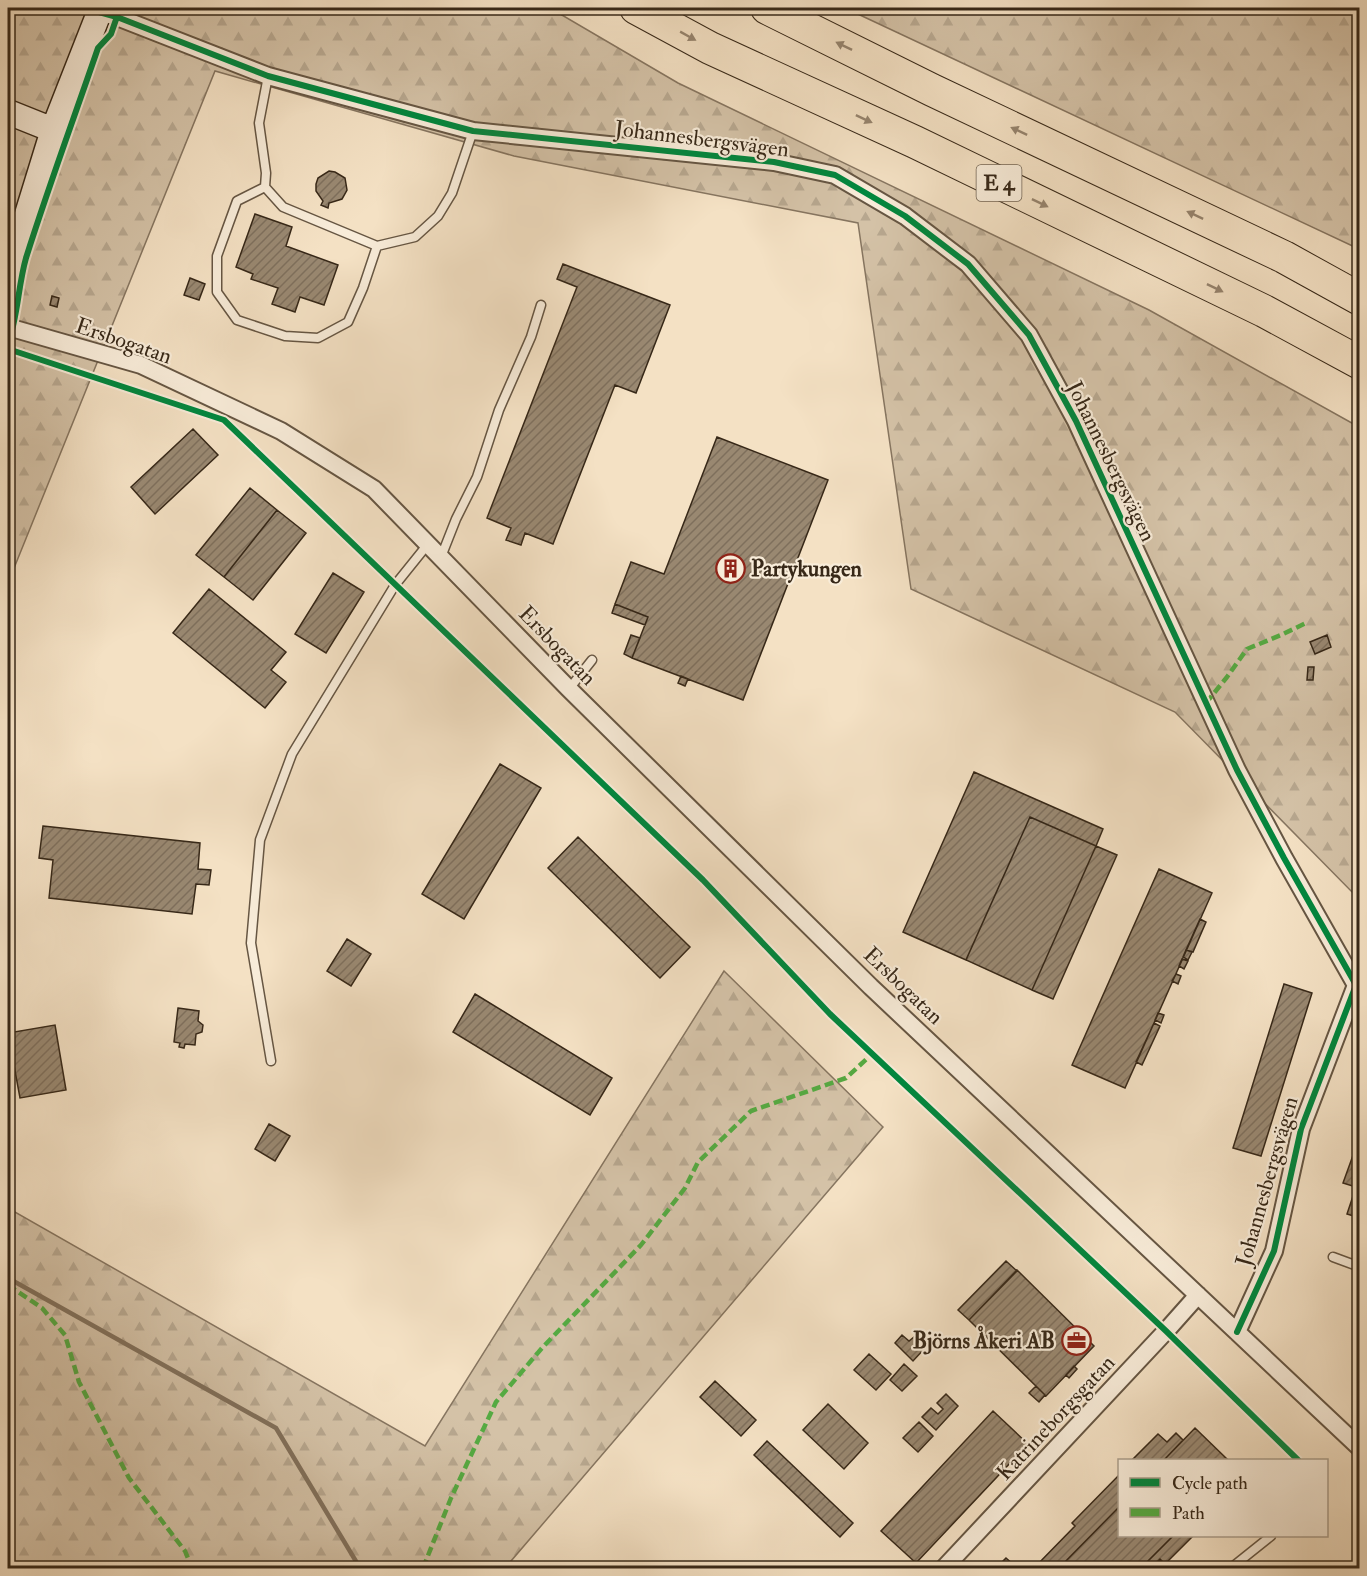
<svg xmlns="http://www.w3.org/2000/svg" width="1367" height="1576" font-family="'IM FELL Double Pica',serif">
<defs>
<pattern id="forest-firs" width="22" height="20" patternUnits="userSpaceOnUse" patternTransform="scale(1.5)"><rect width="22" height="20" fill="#d4c2a7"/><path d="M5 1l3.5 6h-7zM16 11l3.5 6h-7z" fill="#b7a78f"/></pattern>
<pattern id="building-hatch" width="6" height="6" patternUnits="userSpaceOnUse" patternTransform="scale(1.5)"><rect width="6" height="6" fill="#998871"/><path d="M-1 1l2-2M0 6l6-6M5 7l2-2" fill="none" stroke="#7e6f5c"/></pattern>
</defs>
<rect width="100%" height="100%" fill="#f4e1c4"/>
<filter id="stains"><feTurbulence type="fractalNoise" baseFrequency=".00333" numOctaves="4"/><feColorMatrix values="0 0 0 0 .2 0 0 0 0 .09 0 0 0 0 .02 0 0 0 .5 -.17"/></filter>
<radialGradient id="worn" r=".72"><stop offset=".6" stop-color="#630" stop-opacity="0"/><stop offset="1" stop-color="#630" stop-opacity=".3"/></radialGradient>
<path fill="url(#forest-firs)" stroke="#867560" stroke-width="1.5" d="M8 8H550L678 83 1149 310 1359 427V881L1354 894 1175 712 911 589 858 223 514 156 215 71 8 583Z
M845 8H1359V249Z
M724 971 883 1127 505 1568H8V1208L425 1446Z"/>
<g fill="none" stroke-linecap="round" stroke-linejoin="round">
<path stroke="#82715c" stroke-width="4.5" d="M8 1278 276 1428 360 1568"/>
</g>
<path fill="url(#building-hatch)" stroke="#372818" stroke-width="1.5" d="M329 171 335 172 345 178 347 190 342 199 329 203 328 208 321 205 323 201 316 191V184L318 178Z
M255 214 292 227 286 246 338 265 324 305 300 297 295 312 272 304 278 288 251 279 253 274 236 267Z
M563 264 670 305 636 393 615 385 553 544 525 533 521 545 506 540 511 528 487 518 577 287 557 279Z
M190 278 205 284 199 300 184 295Z
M52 296 59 298 57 307 50 305Z
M193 429 218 455 155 514 131 487Z
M717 437 828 480 743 700 632 658 648 617 615 604 631 562 664 574Z
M250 488 277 510 224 577 196 555Z
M277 510 306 533 253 600 224 577Z
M333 573 364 592 326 653 295 634Z
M209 589 286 652 271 670 286 682 265 708 173 633Z
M615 604 648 617 645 625 612 613Z
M631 635 640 638 632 658 624 654Z
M1327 635 1331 647 1315 654 1310 642Z
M1308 667H1314L1313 680H1307Z
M681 676 688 679 685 686 678 683Z
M500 764 541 788 464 919 422 894Z
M974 772 1103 829 1096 846 1030 817 966 960 903 932Z
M1030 817 1096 846 1032 990 966 960Z
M43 826 200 843 198 869 211 870 209 885 196 884 192 914 49 898 53 860 39 858Z
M578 837 690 947 660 978 548 868Z
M1096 846 1117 855 1053 999 1032 990Z
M1159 869 1212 893 1125 1088 1072 1065Z
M1200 919 1206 922 1193 952 1186 950Z
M347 939 371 954 351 986 327 971Z
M1186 950 1192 952 1188 960 1183 957Z
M1182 959 1188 961 1184 969 1179 966Z
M1176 974 1181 976 1178 984 1172 981Z
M1284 984 1312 993 1261 1156 1233 1148Z
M475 994 612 1078 590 1115 453 1032Z
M178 1008 199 1011 198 1021 203 1025 202 1032 196 1034 195 1045 185 1044 184 1048 179 1047 180 1043 174 1042Z
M1158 1013 1164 1015 1161 1023 1155 1020Z
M1154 1023 1160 1026 1142 1065 1136 1062Z
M55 1025 66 1090 20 1098 8 1033Z
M269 1124 290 1136 275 1161 255 1149Z
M1360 1136V1218L1347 1214 1356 1187 1343 1183Z
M1006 1261 1017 1271 969 1320 958 1310Z
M1017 1270 1094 1346 1046 1396 969 1320Z
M902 1335 909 1341 914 1337 925 1348 913 1361 895 1343Z
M869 1354 891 1374 876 1390 854 1370Z
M904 1364 917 1376 902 1391 890 1380Z
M1074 1366 1077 1369 1069 1378 1066 1375Z
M715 1381 756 1420 741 1436 700 1397Z
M1036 1386 1045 1395 1039 1402 1029 1393Z
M946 1394 958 1406 936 1430 922 1417 931 1408 938 1414 943 1409 937 1403Z
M828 1404 868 1443 844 1469 803 1430Z
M993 1411 1028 1444 916 1563 881 1531Z
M919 1422 933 1436 918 1452 903 1438Z
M1195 1428 1228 1460H1164Z
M1176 1433 1183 1440 1164 1460H1132L1158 1434 1167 1442Z
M767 1441 853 1523 840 1537 754 1455Z
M1120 1474V1506L1059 1568H1034L1075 1526 1072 1523Z
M1120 1506V1536H1173L1141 1568H1059Z
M1173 1536H1193L1165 1564 1160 1559 1151 1568H1141Z
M1006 1558 1015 1566 1012 1568H996Z"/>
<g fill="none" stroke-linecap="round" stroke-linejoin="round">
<defs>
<path id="lane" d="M268 76 259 123 266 173 265 187 283 207 377 246 415 237 438 216 452 193 473 131
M265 187 237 201 217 256V292L237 320 285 336 318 338 348 322 363 288 377 246
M441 557 456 519 477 477 499 410 531 337 541 305
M569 689 592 660
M271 1061 251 943 260 840 292 754 395 585 428 544
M1333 1257 1360 1267
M1231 1568 1271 1536"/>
<path id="street" d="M99 12 117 17 268 76 473 131 774 162 835 175 905 216 968 264 1029 335 1076 421 1237 770 1284 858 1356 985 1301 1129 1274 1251 1237 1332
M8 327 141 365 281 431 374 489 569 689 871 987 1360 1448
M944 1568 1166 1331 1198 1295"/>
<path id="secondary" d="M8 112 53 130
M8 276 53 130 101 8"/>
<path id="highway" d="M636 8 710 48 915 142 1264 311 1360 363
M767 8 932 90 1284 257 1360 299"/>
</defs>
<use href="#lane" stroke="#665643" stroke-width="11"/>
<use href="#street" stroke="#665643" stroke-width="20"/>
<use href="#secondary" stroke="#372818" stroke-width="27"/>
<use href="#highway" stroke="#372818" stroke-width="34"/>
<use href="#lane" stroke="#f8ecd9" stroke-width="8"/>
<use href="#street" stroke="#f8ecd9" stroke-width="16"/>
<use href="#secondary" stroke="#f8ecd9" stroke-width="24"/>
<use href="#highway" stroke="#f4e1c4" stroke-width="32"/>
<path stroke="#55aa42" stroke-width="4.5" stroke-dasharray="9 4.5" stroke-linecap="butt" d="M1206 703 1227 677 1247 649 1281 635 1306 623
M8 1285 42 1308 65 1335 79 1382 129 1478 185 1551 192 1568
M423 1568 451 1498 496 1402 542 1348 641 1245 685 1188 698 1162 751 1111 846 1078 872 1054"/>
<defs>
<path id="cycleway" d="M99 12 117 17 268 76 473 131 774 162 835 175 905 216 968 264 1029 335 1076 421 1237 770 1284 858 1356 985 1301 1129 1274 1251 1237 1332
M8 344C18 316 18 286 26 258 48 188 74 118 98 48L111 34 120 8
M8 349 224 420 703 880 830 1014 1166 1331 1298 1460"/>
</defs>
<use href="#cycleway" stroke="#f8ecd9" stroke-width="10"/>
<use href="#cycleway" stroke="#00873e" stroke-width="6"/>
</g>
<defs><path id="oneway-solid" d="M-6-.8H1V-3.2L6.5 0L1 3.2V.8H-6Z" transform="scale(1.5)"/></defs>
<g fill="#96846e">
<use href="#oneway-solid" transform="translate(688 36) rotate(29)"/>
<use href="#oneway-solid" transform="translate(844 46) rotate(-154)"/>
<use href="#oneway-solid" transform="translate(864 119) rotate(25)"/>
<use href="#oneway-solid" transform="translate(1019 131) rotate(-155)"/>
<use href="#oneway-solid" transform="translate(1040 203) rotate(26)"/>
<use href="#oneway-solid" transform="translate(1195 215) rotate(-155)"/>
<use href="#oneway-solid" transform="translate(1215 288) rotate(26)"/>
</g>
<defs>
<symbol id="building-ring" viewBox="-11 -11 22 22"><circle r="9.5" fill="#f8ecd9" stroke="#8f2418" stroke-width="1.5"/><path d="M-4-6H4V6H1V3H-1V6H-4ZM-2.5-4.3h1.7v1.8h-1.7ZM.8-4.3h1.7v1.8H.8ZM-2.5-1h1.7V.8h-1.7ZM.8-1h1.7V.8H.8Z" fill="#8f2418"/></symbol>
<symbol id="office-ring" viewBox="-11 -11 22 22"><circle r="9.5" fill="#f8ecd9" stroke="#8f2418" stroke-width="1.5"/><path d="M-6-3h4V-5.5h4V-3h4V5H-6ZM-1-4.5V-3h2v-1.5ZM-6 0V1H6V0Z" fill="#8f2418"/></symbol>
</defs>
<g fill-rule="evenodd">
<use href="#building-ring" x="714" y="552" width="33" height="33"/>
<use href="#office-ring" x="1060" y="1324" width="33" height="33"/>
</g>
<g text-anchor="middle" stroke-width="4.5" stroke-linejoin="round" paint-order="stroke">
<rect fill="#f8ecd9" stroke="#716352" stroke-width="1.5" x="976.5" y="165" width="45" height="36" rx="4.5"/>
<g font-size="21" font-weight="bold" fill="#372818">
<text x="999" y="190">E 4</text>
</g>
<g font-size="22" fill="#372818" stroke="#f8ecd9">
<text transform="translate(702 138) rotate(7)" y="8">Johannesbergsvägen</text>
<text transform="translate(124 340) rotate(19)" y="8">Ersbogatan</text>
<text transform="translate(1112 461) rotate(64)" y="8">Johannesbergsvägen</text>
<text transform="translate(558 645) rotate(46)" y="8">Ersbogatan</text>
<text transform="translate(904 985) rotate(44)" y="8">Ersbogatan</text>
<text transform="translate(1266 1181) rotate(-74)" y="8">Johannesbergsvägen</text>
<text transform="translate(1055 1417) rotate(-47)" y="8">Katrineborgsgatan</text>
</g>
<g font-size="22" font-weight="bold" fill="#372818" stroke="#f8ecd9" text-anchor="start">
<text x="751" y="576">Partykungen</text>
<text x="1055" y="1348" text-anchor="end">Björns Åkeri AB</text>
</g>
</g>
<rect width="1367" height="1576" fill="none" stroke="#f4e1c4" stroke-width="30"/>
<rect x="9" y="9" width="1349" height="1558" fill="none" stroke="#372818" stroke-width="3"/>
<rect x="15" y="15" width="1337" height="1546" fill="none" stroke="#372818" stroke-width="1.5"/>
<rect x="1118" y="1459" width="210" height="78" fill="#f8ecd9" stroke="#ab9e8c" stroke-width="1.5"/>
<rect x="1130" y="1478" width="30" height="9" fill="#00873e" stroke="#ab9e8c" stroke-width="1.5"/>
<text x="1172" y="1489" font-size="18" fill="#372818">Cycle path</text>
<rect x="1130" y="1508" width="30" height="9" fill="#55aa42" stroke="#ab9e8c" stroke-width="1.5"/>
<text x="1172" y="1519" font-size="18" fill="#372818">Path</text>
<rect width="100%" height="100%" filter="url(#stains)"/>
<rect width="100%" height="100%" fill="url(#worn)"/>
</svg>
